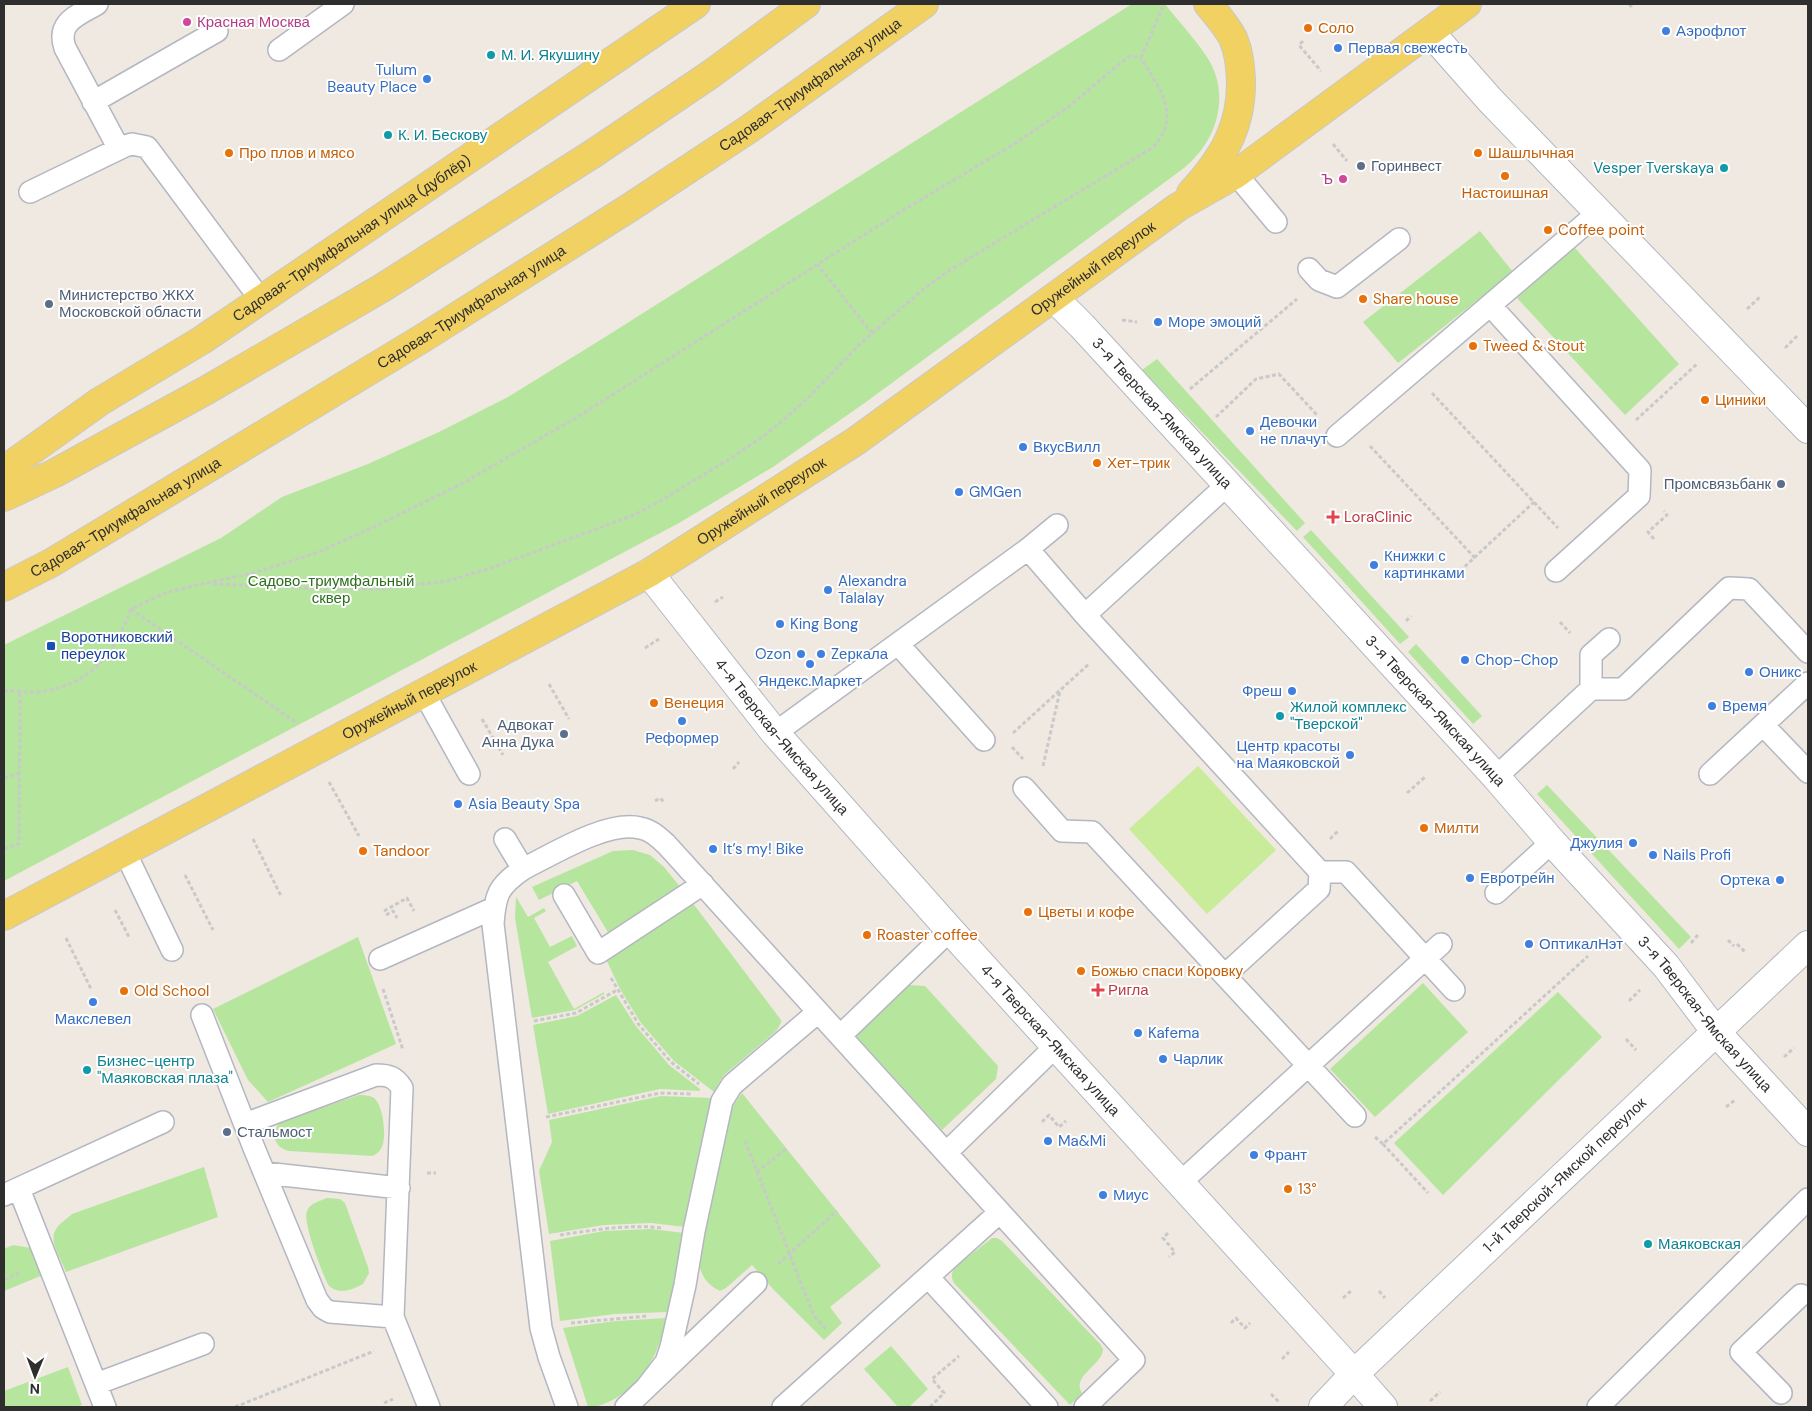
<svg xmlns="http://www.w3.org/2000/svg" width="1812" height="1411" font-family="'DM Sans',sans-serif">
<rect width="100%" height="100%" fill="#efe9e1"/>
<path fill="#b6e59e" d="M1132 4H1165C1178 21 1199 43 1210 62 1230 99 1216 142 1184 168L866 402 773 467 679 523 4 881V645L221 538 282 497 368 464 439 432 508 397 602 339Z
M1480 231 1513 272 1398 363 1363 322Z
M1574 247 1679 364 1625 415 1517 298Z
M1157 359 1305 523 1297 531 1142 370Z
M1311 530 1409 637 1400 644 1303 537Z
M1416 644 1482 716 1473 724 1408 652Z
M1547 785 1691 937 1679 949 1537 794Z
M633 850 650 855 664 867 681 888 609 934 577 881 539 900 532 887 613 851Z
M516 897 528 917 544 908 546 911 534 918 550 947 572 936 577 946 548 962 574 1009 604 992V994L575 1010 532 1018 515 918Z
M692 902 781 1020V1023L776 1031 723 1076 714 1092 674 1061 641 1023 620 989 606 959Z
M358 937 396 1044 268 1102 248 1080 213 1009Z
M1423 983 1468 1032 1375 1117 1330 1069Z
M909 985 925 986 998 1066 996 1079 942 1130 855 1035Z
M1558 992 1602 1037 1443 1195 1394 1143Z
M616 995 636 1026 669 1065 700 1089V1091L660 1089 548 1114 533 1025 577 1016Z
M742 1093 881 1266 830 1307 842 1323 824 1340 773 1289 752 1265 726 1288 720 1291C706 1284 702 1276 698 1262L732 1107Z
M359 1095C364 1095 369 1095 374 1098 383 1105 386 1134 383 1144 381 1150 378 1153 373 1156L289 1151C273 1147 271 1133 280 1122Z
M661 1096 712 1098 685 1227 651 1223 604 1225 549 1234 539 1171 552 1142 549 1120Z
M204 1167 218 1217 66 1272C62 1261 49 1242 55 1231 58 1224 67 1219 72 1214Z
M327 1198 340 1199 345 1203 368 1267 369 1273 363 1284C352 1290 340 1295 329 1286 323 1276 302 1221 307 1211 310 1203 320 1201 327 1198Z
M651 1229 684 1233 668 1312 615 1314 560 1321 550 1241 604 1231Z
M992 1238H997L1002 1241 1100 1344 1103 1349C1102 1366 1071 1376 1082 1393L1070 1405 954 1283C951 1277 951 1273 955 1267Z
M13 1245 31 1248 43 1275 4 1291V1249Z
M666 1318C663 1331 660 1344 654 1356 643 1379 615 1407 588 1407L563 1328 616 1321Z
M891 1346 928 1389 909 1407H898L864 1369Z
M68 1367 82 1405 75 1407H4V1391Z"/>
<path fill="#c9ec9a" d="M1198 766 1276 850 1207 914 1129 829Z"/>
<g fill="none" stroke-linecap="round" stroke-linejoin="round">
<defs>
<path id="service" d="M97 4C78 15 56 22 65 48L119 149
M279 50 343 4
M93 102 217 31
M1236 174 1276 222
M30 192 125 146 132 144 147 147 261 300
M1309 269 1319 280 1337 287 1399 239
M1490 305 1640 470 1639 496 1556 571
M1337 436 1599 212
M1028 549 1085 615
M898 644 984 740
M1591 689V655L1609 639
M424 693 469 774
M1763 725 1808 772
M775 733 1028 549 1057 525
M1710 774 1808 683
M1496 777 1591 689H1623L1729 588 1749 589 1808 652
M1024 788 1062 831 1092 832 1355 1116
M505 839 523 869C553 854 608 820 640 828 651 830 658 837 666 844L1134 1360 1085 1407
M125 852 172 950
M523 869C498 886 495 895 493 924L541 1328 549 1357 567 1407
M1320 872H1346L1454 990
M1496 893 1552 842
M564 895 598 953 703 884
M380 959 494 908
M1225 975 1319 889 1320 872 1085 615 1227 485
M202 1015 254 1148 317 1300 323 1308 330 1312 393 1317
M840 1036 950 930
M245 1124 376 1075C389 1075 395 1077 402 1088L393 1317 429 1407
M946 1153 1056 1046
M265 1173 399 1188
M1181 1182 1441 944
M19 1189 105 1407
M4 1195 163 1122
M928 1277 1047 1407
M96 1384 203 1344
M646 1388 666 1362 671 1347 685 1285 694 1231 722 1101 732 1085 818 1012
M1781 1393 1741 1352 1801 1295
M626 1407 756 1283
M783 1407 1000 1212
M1598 1407 1808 1199"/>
<g id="minor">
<path d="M1430 32 1490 100 1808 429"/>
<path id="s1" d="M1054 298 1082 326 1496 777 1552 842 1666 966 1716 1032 1808 1132"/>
<path id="s2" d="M649 573 775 733 950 930 1354 1374 1383 1407"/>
<path id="s3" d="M1323 1407 1354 1374 1808 945"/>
</g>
<g id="primary">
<path d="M1191 193C1222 159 1242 128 1241 80 1240 65 1239 52 1233 38 1226 25 1217 15 1208 4"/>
<path id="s4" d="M4 470 99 402 202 340 696 4"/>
<path d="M4 497 55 473 205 391 382 288 594 153 711 74 806 4"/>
<path id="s5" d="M4 587 51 563 423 338 629 208 749 129 924 4"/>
<path id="s6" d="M4 916 649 573 856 441 1178 207 1236 174 1467 4"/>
</g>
</defs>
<use href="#service" stroke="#b4b7c1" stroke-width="24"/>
<use href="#minor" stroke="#b4b7c1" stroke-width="30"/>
<use href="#primary" stroke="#c9c9c9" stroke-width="30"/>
<path stroke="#c9c9c9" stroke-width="3" stroke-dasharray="4 2.5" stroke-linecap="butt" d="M1629 4 1633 8
M1303 41 1299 45 1321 71
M1141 58 1164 4
M1333 144 1347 161
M817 264 872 333
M1747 309 1761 296
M1122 320 1137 322
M1785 348 1798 335
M1190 389 1297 299
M1432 393 1558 528
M1216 417 1256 379 1279 374 1317 415
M1636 420 1697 364
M1370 446 1475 558
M1654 539 1648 532 1667 515 1664 511
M1460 571 1534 502
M213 584 330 589H381L447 581 488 569 634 515 662 500 734 456 765 435 788 416 810 396 861 343 926 287 950 270 1152 148C1183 115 1159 89 1141 58
M715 602 723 597
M131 609 297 723
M1406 621 1411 616
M1560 622 1570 633
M645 648 659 639
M549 684 569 719
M4 691C14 689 27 694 38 692 90 686 114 654 131 609L163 594 176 590 257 572 319 552 378 525 463 483 576 418 897 214 1014 144 1068 107 1129 56 1141 58
M677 705 683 700
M482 719 503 755
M1013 733 1090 663
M1012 747 1023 759
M1043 766 1060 691
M733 769 739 762
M4 778 20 773
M329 782 359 836
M1407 793 1425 777
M655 801 660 798 665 803
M253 839 281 896
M1330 839 1339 830
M4 849 19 844 20 692
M185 875 213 930
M115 910 129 937
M384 911 407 898 414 911
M386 915 393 911 397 918
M66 938 91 989
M1728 940 1734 946
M1691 943 1698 935
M1737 944 1745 952
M611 978 639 1025 671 1062 699 1084
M383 989 403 1050
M1629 1001 1640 990
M534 1021 576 1013 617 990
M1626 1039 1636 1050
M1784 1057 1794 1048
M1726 1107 1735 1100
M546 1117 660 1093 692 1094
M1042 1122 1049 1115 1059 1127 1066 1121
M1375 1137 1383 1144 1588 956
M745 1141 814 1316 826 1329
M1383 1144 1428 1193
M757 1172 787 1148
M427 1173H436
M1168 1233 1163 1238 1175 1252 1169 1257
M560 1235C594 1230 629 1224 663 1228
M778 1264 837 1211
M4 1280 19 1273
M1379 1291 1385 1298
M1343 1298 1352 1290
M571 1323 647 1316
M1231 1323 1236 1318 1245 1328 1250 1323
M1282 1359 1289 1352
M1271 1394 1280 1403
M1430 1401 1440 1392
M384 1403 393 1399
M235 1407 374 1351
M930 1407 944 1393 932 1379 959 1356"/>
<use href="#service" stroke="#fff" stroke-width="21"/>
<use href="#minor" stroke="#fff" stroke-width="28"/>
<use href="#primary" stroke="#f2d163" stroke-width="28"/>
</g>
<g fill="#d1479c" stroke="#fff" stroke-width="2">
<circle cx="187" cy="22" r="5"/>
<circle cx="1343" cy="179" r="5"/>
</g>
<g fill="#e8710a" stroke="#fff" stroke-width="2">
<circle cx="1308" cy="28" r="5"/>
<circle cx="229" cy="153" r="5"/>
<circle cx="1478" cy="153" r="5"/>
<circle cx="1505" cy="176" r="5"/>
<circle cx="1548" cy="230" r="5"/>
<circle cx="1363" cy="299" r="5"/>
<circle cx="1473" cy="346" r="5"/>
<circle cx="1705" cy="400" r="5"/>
<circle cx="1097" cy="463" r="5"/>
<circle cx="654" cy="703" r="5"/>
<circle cx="1424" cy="828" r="5"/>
<circle cx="363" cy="851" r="5"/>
<circle cx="1028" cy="912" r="5"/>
<circle cx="867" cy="935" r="5"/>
<circle cx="1081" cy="971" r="5"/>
<circle cx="124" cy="991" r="5"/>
<circle cx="1288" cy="1189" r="5"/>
</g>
<g fill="#3f7fe0" stroke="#fff" stroke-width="2">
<circle cx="1666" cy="31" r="5"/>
<circle cx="1338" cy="48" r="5"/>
<circle cx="427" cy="79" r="5"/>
<circle cx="1158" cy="322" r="5"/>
<circle cx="1250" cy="431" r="5"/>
<circle cx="1023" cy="447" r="5"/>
<circle cx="959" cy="492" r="5"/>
<circle cx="1374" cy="565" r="5"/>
<circle cx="828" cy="590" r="5"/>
<circle cx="780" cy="624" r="5"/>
<circle cx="801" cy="654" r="5"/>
<circle cx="821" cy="654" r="5"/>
<circle cx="1465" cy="660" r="5"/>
<circle cx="810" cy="664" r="5"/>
<circle cx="1749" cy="672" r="5"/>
<circle cx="1292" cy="691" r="5"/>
<circle cx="1712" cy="706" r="5"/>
<circle cx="682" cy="721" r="5"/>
<circle cx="1350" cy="755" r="5"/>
<circle cx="458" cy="804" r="5"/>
<circle cx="1633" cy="843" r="5"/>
<circle cx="713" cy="849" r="5"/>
<circle cx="1653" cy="855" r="5"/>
<circle cx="1470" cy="878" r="5"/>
<circle cx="1780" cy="880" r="5"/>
<circle cx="1529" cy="944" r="5"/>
<circle cx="93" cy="1002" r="5"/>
<circle cx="1138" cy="1033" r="5"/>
<circle cx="1163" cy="1059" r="5"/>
<circle cx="1048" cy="1141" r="5"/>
<circle cx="1254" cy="1155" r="5"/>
<circle cx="1103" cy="1195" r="5"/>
</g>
<g fill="#0f9aa8" stroke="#fff" stroke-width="2">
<circle cx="491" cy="55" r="5"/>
<circle cx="388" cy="135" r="5"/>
<circle cx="1724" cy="168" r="5"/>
<circle cx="1280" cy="716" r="5"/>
<circle cx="87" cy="1070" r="5"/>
<circle cx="1648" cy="1244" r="5"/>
</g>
<g fill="#5c6f8a" stroke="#fff" stroke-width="2">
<circle cx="1361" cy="166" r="5"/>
<circle cx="49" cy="304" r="5"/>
<circle cx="1781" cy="484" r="5"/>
<circle cx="564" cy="734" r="5"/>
<circle cx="227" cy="1132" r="5"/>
</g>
<g fill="#e0444e" stroke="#fff" stroke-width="2">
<path d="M1330.5 509.5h5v5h5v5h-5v5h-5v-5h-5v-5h5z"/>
<path d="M1095.5 982.5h5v5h5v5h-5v5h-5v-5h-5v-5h5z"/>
</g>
<rect fill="#1a4fb4" stroke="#fff" stroke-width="2" x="46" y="641" width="10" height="10" rx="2.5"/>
<g text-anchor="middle" stroke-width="4" stroke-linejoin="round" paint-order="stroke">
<g font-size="15" fill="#b23c85" stroke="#fff" text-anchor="start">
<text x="197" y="27">Красная Москва</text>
<text x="1333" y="184" text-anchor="end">Ъ</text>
</g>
<g font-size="15" fill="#c56008" stroke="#fff" text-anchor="start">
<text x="1318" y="33">Соло</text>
<text x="239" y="158">Про плов и мясо</text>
<text x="1488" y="158">Шашлычная</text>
<text x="1505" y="198" text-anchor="middle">Настоишная</text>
<text x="1558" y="235">Coffee point</text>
<text x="1373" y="304">Share house</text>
<text x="1483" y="351">Tweed &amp; Stout</text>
<text x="1715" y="405">Циники</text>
<text x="1107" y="468">Хет-трик</text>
<text x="664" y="708">Венеция</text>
<text x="1434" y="833">Милти</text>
<text x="373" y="856">Tandoor</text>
<text x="1038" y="917">Цветы и кофе</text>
<text x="877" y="940">Roaster coffee</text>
<text x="1091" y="976">Божью cпаси Коровку</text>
<text x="134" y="996">Old School</text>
<text x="1298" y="1194">13°</text>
</g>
<g font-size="15" fill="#366cbe" stroke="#fff" text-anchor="start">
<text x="1676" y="36">Аэрофлот</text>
<text x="1348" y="53">Первая свежесть</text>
<text x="417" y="75" text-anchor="end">Tulum<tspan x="417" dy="17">Beauty Place</tspan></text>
<text x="1168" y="327">Море эмоций</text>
<text x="1260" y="427">Девочки<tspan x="1260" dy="17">не плачут</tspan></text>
<text x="1033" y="452">ВкусВилл</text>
<text x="969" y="497">GMGen</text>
<text x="1384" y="561">Книжки с<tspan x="1384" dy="17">картинками</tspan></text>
<text x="838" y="586">Alexandra<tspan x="838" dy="17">Talalay</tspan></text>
<text x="790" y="629">King Bong</text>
<text x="791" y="659" text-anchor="end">Ozon</text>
<text x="831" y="659">Zеркала</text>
<text x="1475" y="665">Chop-Chop</text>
<text x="1759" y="677">Оникс</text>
<text x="810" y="686" text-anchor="middle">Яндекс.Маркет</text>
<text x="1282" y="696" text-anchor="end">Фреш</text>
<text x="1722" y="711">Время</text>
<text x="682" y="743" text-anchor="middle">Реформер</text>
<text x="1340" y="751" text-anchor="end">Центр красоты<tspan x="1340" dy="17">на Маяковской</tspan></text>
<text x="468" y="809">Asia Beauty Spa</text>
<text x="1623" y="848" text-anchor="end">Джулия</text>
<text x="723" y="854">It’s my! Bike</text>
<text x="1663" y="860">Nails Profi</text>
<text x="1480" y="883">Евротрейн</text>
<text x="1770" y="885" text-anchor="end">Ортека</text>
<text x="1539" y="949">ОптикалНэт</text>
<text x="93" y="1024" text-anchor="middle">Макслевел</text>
<text x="1148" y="1038">Kafema</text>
<text x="1173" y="1064">Чарлик</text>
<text x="1058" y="1146">Ma&amp;Mi</text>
<text x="1264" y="1160">Франт</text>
<text x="1113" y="1200">Миус</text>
</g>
<g font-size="15" fill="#0d838f" stroke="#fff" text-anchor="start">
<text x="501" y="60">М. И. Якушину</text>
<text x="398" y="140">К. И. Бескову</text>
<text x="1714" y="173" text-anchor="end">Vesper Tverskaya</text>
<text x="1290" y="712">Жилой комплекс<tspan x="1290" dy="17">"Тверской"</tspan></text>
<text x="97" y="1066">Бизнес-центр<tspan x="97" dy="17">"Маяковская плаза"</tspan></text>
<text x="1658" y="1249">Маяковская</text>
</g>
<g font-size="15" fill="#2e2e2e" stroke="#fff">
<text dy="5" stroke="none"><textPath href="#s5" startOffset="950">Садовая-Триумфальная улица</textPath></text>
<text dy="5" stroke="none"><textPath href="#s4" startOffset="418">Садовая-Триумфальная улица (дублёр)</textPath></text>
<text dy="5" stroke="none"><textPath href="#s6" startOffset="1269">Оружейный переулок</textPath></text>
<text dy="5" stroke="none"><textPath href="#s5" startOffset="545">Садовая-Триумфальная улица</textPath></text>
<text dy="5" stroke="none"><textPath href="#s1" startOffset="158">3-я Тверская-Ямская улица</textPath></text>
<text dy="5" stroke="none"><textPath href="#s6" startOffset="864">Оружейный переулок</textPath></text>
<text dy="5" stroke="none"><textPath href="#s5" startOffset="140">Садовая-Триумфальная улица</textPath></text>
<text dy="5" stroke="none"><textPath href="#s6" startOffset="459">Оружейный переулок</textPath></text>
<text dy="5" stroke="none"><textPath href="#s1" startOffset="562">3-я Тверская-Ямская улица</textPath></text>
<text dy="5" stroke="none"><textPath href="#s2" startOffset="211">4-я Тверская-Ямская улица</textPath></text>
<text dy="5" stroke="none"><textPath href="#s1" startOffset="968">3-я Тверская-Ямская улица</textPath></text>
<text dy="5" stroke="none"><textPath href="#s2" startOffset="616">4-я Тверская-Ямская улица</textPath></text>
<text dy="5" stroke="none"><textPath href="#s3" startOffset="335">1-й Тверской-Ямской переулок</textPath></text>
</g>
<g font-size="15" fill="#4e5e75" stroke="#fff" text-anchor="start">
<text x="1371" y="171">Горинвест</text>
<text x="59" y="300">Министерство ЖКХ<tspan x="59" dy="17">Московской области</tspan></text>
<text x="1771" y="489" text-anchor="end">Промсвязьбанк</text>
<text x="554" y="730" text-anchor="end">Адвокат<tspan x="554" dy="17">Анна Дука</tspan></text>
<text x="237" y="1137">Стальмост</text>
</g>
<g font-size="15" fill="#be3a42" stroke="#fff" text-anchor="start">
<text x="1344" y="522">LoraClinic</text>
<text x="1108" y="995">Ригла</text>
</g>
<g font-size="15" fill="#2c6e1b" stroke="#fff">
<text x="331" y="586">Садово-триумфальный<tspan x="331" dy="17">сквер</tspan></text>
</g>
<g font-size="15" fill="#164399" stroke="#fff" text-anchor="start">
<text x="61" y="642">Воротниковский<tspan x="61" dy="17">переулок</tspan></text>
</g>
</g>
<rect width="1812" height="1411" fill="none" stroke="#2e2e2e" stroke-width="10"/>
<g transform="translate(35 1376) rotate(181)" stroke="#ffffff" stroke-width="4" paint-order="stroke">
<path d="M0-4L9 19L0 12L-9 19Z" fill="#2e2e2e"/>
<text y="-8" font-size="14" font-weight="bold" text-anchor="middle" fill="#2e2e2e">N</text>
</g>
</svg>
